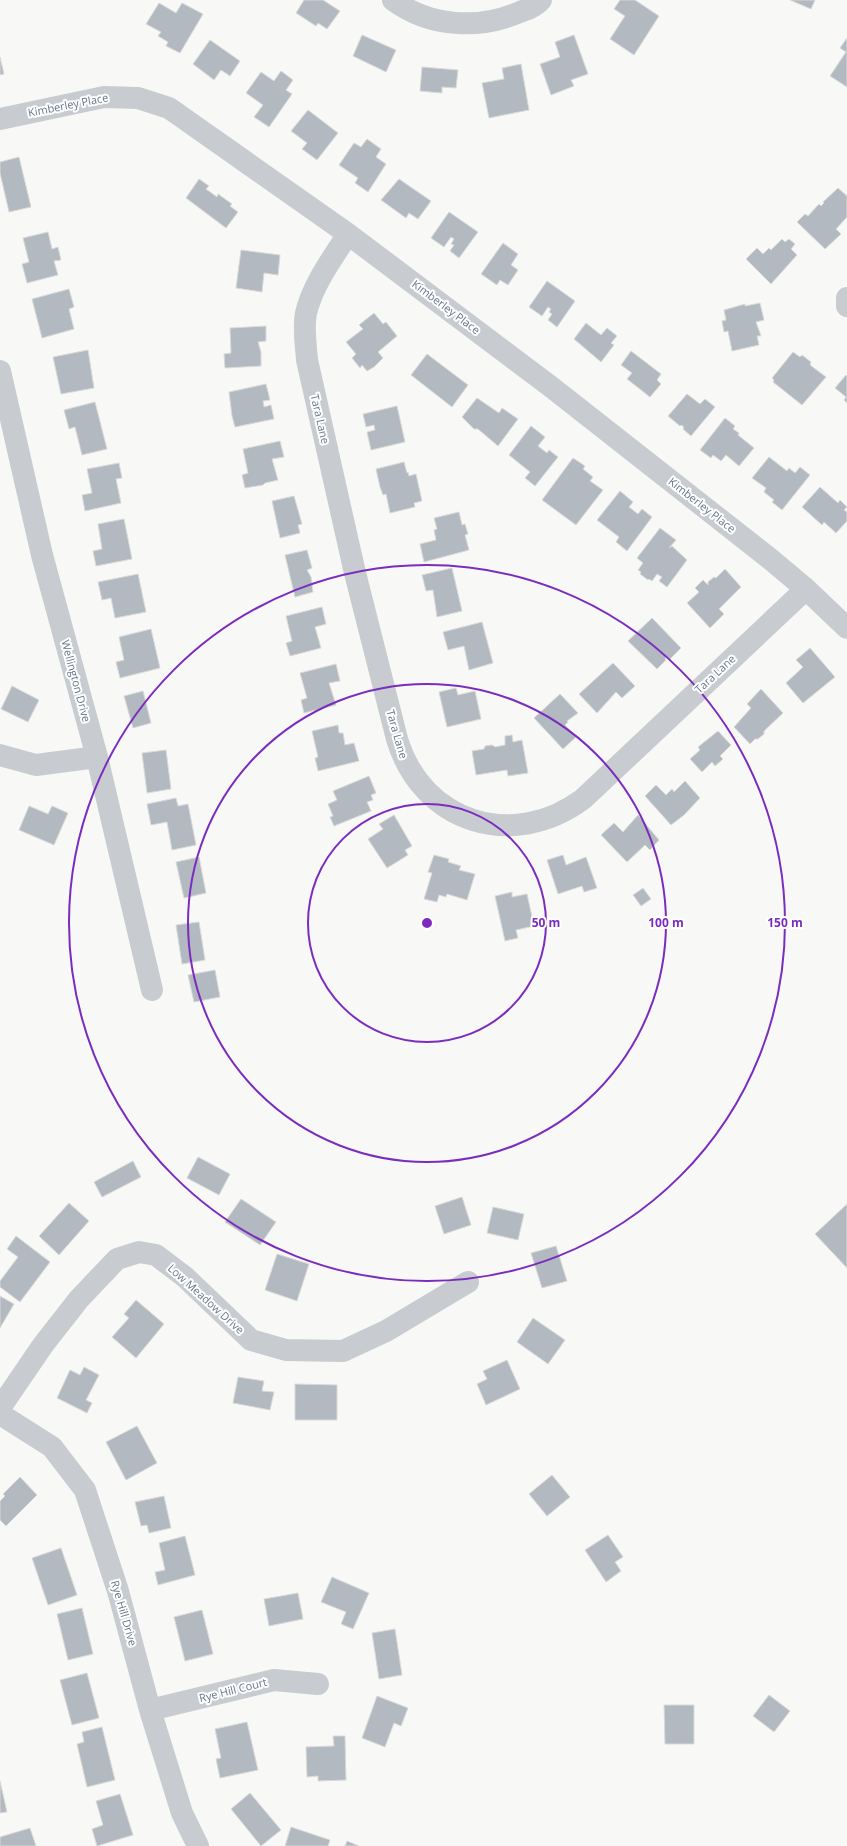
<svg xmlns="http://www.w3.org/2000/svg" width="847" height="1846" font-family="'Open Sans',sans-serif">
<rect width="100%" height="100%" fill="#f8f9f6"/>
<path fill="#b2b9c1" stroke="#dadad8" d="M304 0H323L340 11 327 29 318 23 316 26 296 13Z
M620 0H635L659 16 634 55 610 39 625 16 614 9Z
M790 0H815L811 9Z
M159 3 176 13 182 3 203 14 180 53 166 46 168 42 158 36 161 32 146 24Z
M362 35 396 50 386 72 353 56Z
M574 35 588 74 571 80 574 86 551 95 540 64 560 57 555 42Z
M847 38V87L830 76 846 52 840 48Z
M210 40 240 61 230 76 221 70 214 80 193 64Z
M0 57 4 74 0 75Z
M521 64 529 110 489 118 482 83 504 79 502 68Z
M422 67 458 70 456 88 442 87V93L420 91Z
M281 71 293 80 286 90 292 94 269 127 254 117 263 105 246 93 261 72 274 81Z
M308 110 338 133 317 160 302 149 307 143 291 131Z
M367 139 381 149 376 157 386 164 368 192 355 183 358 178 339 165 354 143 361 147Z
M19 157 31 207 9 212 0 173V162Z
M199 179 209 186 206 189 217 197 218 194 232 204 230 206 238 212 226 228 186 198Z
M399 179 431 201 418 219 409 213 406 218 381 200Z
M838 188 847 196V217L836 229 841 234 825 249 797 222 805 214 808 216 819 204 821 206 824 203 823 202Z
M449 212 478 232 459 258 450 251 454 245 451 244 454 239 451 237 444 247 431 238Z
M48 232 52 249 58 247 61 260 54 261 58 275 27 283 22 264 29 262 23 238Z
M782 239 785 242 789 239 795 244 791 249 797 255 771 284 746 259 757 248 763 254 769 248 771 250Z
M503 243 518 254 511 265 518 270 508 285 500 280 497 285 481 274Z
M241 250 280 255 278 275 264 273 262 292 236 288Z
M547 281 575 301 557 327 548 320 552 314 549 312 551 309 548 307 542 316 529 307Z
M69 289 74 307 69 309 74 329 42 338 32 299Z
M760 303 764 320 756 322 761 336H757L759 345 732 351 728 331 724 332 722 321 726 320 724 310 745 304V306Z
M374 313 383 324 386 322 397 336 378 352 383 358 374 367 367 371 362 365 360 368 352 358 356 354 346 342 363 329 359 325Z
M586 323 601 335 607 328 617 336 611 343 614 345 601 362 574 339Z
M266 326V341L258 342 261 352V366L225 368 224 354 231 353 230 328Z
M88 350 94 388 61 394 53 357Z
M631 351 661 374 657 380 661 384 650 397 627 379 632 373 621 365Z
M793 352 800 357 802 355 811 362 810 365 826 377 802 405 773 382 774 380 772 378Z
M427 354 468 385 452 407 411 375Z
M846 375 847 376V403L844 400 846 397 835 388Z
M266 384 270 400 263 401 264 407 271 405 274 419 235 427 232 416 229 392Z
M687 394 700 404 705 399 715 407 691 436 683 429 684 427 681 425 680 426 668 416Z
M477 398 499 413 502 408 518 419 498 446 478 429H474L462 417Z
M95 402 107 449 82 455 75 427 69 429 64 410Z
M397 406 405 442 371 450 367 432 375 430 374 425 366 427 363 414Z
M725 418 735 426 733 429 739 433 738 435 754 448 739 466 726 455 721 461 713 455 711 458 700 450Z
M531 426 545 437 538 446 547 453 549 450 558 457 535 486 525 478 530 472 509 455Z
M280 441 284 457 272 459 278 480 265 483 263 485 245 488 242 475 248 473 243 449Z
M769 457 787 471 789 468 795 473 800 467 810 475 782 510 772 502 774 500 764 492 766 488 752 478Z
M573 458 585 466 583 469 593 477 590 481 603 490 576 525 542 500Z
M404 462 407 473 408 472 409 476 416 474 422 501 414 503 415 507 390 513 386 494 383 495 380 487 376 469Z
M119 463 122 478 116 479 121 503 85 511 82 495 92 493 87 469Z
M820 487 838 503 840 500 847 507 844 510 847 512V521L836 533 824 522 822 525 802 507Z
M620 491 633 502 629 507 638 514 642 509 652 517 627 551 616 542 619 537 597 520Z
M294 496 302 524 298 525 300 533 280 538 272 501Z
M459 512 462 525 465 524 468 534 465 535 469 550 424 562 420 544 436 540 434 530 437 529 434 518Z
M124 519 132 559 96 566 93 551 102 549 98 524Z
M660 528 676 540 669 548 672 546 687 560 667 587 659 581 662 577 657 574 652 581 649 579 648 580 640 574 641 572 638 570 643 563 637 558Z
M307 550 312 568 307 570 311 577 313 592 295 597 285 555Z
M452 568 462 611 437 617 433 590 426 591 422 575Z
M725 569 741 587 719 609 724 614 710 628 687 603 699 592 695 588 703 580 708 585V582L714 577 716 578Z
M138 574 146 612 115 618 111 598 102 600 98 582Z
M322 607 326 624 315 627 321 648 290 656 286 643 292 641 286 616Z
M652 618 681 648 669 660 666 657 665 659 666 660 657 669 628 641Z
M482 622 493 663 469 670 464 646 448 650 443 632Z
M151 629 160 668 120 678 116 662 124 660 119 637Z
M810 648 835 677 803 703 786 683 803 667 796 660Z
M613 663 635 686 622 698 616 692 597 713 579 694Z
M336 664 340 681 329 683 336 705 304 713 301 700 307 698 300 673Z
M12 686 39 700 28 722 1 709Z
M456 688 458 695 475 691 481 719 447 727 439 692Z
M761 689 783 713 764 731V734L758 739H755L750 744 734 727 751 708 747 704Z
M143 691 151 723 133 728 124 696Z
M560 694 578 713 567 721 568 722 565 725 576 737 563 749 534 718Z
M338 725 339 733H343L345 745 354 743 359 761 318 771 315 758 318 757 312 731Z
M718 731 731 745 720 756 723 759 715 766 712 762 702 772 690 759 700 750 698 747Z
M512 735 513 742 522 740 528 773 508 776 507 770 476 775 472 751 484 749 485 746 492 745 495 747 505 745V736Z
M166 750 171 789 147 793 142 753Z
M369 776 376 793 371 795 373 800 367 802 371 811 334 826 330 817 333 816 328 804 337 800 333 791Z
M685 781 700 798 684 815 671 825 645 796 656 785 666 795 672 789 674 792Z
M176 798 178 806 188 804 196 845 172 850 167 822 151 825 147 804Z
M29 806 48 814 52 806 68 813 54 845 19 830Z
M394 815 412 846 405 850 408 855 387 868 368 839 383 829 379 824Z
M638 815 659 840 650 850 645 845 627 862 601 835 614 823 623 832Z
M434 855 449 859 448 862 461 866 459 870 475 874 467 900 447 894 446 897 439 895 437 902 424 899 432 873 428 872Z
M563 855 566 865 586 857 597 888 584 892 582 886 558 894 547 860Z
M199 857 206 893 184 898 176 862Z
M643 888 651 899 641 906 633 895Z
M512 892V897L527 894 534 926 516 930 518 938 505 941 495 896Z
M199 922 205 960 182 964 176 925Z
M215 970 220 997 194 1002 188 975Z
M198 1157 230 1174 219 1195 187 1178Z
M133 1161 141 1177 102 1197 94 1182Z
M462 1197 471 1225 444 1234 435 1206Z
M241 1199 276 1222 260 1245 225 1222Z
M69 1203 89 1221 59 1255 39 1236Z
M847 1204V1268L815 1234Z
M493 1207 524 1214 518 1240 487 1233Z
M16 1236 50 1262 20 1302 0 1287V1281L18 1257 7 1249Z
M556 1246 567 1281 542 1288 531 1253Z
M277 1254 309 1264 297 1301 265 1290Z
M0 1296 14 1304 0 1328Z
M136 1300 164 1324 136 1358 112 1337 129 1318 124 1314Z
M533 1318 565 1340 548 1364 517 1342Z
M507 1360 520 1389 486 1405 477 1384 487 1379 483 1371Z
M84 1367 99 1375 86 1400 92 1403 87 1413 57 1398 70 1370 80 1375Z
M238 1377 264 1381 262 1391 274 1392 270 1410 233 1403Z
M295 1384 337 1385V1420H295Z
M137 1426 157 1463 126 1480 106 1442Z
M552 1475 570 1497 547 1516 529 1494Z
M20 1477 37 1495 6 1526 0 1520V1501L5 1496 3 1494Z
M164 1496 171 1528 149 1533 147 1525 141 1526 135 1502Z
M608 1535 623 1557 615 1562 621 1571 606 1582 585 1550Z
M185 1536 195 1575 158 1585 155 1572 165 1570 159 1543Z
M61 1548 77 1595 48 1605 32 1558Z
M332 1577 369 1593 353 1629 341 1624 346 1612 321 1602Z
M298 1593 303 1619 269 1626 264 1599Z
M82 1608 93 1654 68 1660 57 1614Z
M202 1610 213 1654 185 1661 174 1617Z
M395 1629 402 1675 379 1679 372 1633Z
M87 1673 99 1718 72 1725 60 1680Z
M769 1695 790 1711 774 1732 753 1716Z
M377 1696 408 1708 401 1726 394 1723 385 1747 362 1738Z
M664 1705H694V1744H665Z
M247 1722 258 1770 220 1778 216 1759 221 1758 215 1729Z
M102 1727 115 1780 87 1787 77 1744 84 1742 82 1732Z
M333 1736H345L346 1780 318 1781V1776L307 1777 306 1747 334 1746Z
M0 1781 7 1812 0 1813Z
M250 1793 281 1830 261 1846 231 1809Z
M120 1794 133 1835 97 1846 92 1829 103 1825 96 1801Z
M291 1827 330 1840 328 1846H285Z
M30 1828 36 1846H0V1837Z
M347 1841 359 1846H345Z"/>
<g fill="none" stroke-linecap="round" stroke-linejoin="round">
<path stroke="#c8ccd0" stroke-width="22" d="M393 0C430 27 478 30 520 12 528 9 536 6 541 0
M0 119 104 97 138 98 169 108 348 234 550 386 769 558 806 589 847 628
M348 234C332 259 313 284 306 313 303 328 306 345 307 360L355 573 397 739C422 823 513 851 583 799L806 589
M847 298V306
M0 371 42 555 97 757 152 990
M0 755 36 765 97 757
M0 1408 43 1345 79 1299 117 1259 139 1252 156 1255 185 1277 251 1340 286 1350 343 1351 386 1331 468 1282
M0 1414 52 1447 85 1490 118 1591 150 1710 182 1813 198 1846
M150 1710 274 1680 318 1684"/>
</g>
<g fill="none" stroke="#7b2cbf" stroke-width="2">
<circle cx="427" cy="923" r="119"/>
<circle cx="427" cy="923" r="239"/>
<circle cx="427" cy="923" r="358"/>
</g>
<g text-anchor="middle" stroke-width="4" stroke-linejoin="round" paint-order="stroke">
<g font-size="11" fill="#65768a" stroke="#fff">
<text transform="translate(68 105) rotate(-11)" y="4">Kimberley Place</text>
<text transform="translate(446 307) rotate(37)" y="4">Kimberley Place</text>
<text transform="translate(320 419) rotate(77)" y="4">Tara Lane</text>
<text transform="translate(702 505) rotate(38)" y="4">Kimberley Place</text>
<text transform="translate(715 674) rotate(-43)" y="4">Tara Lane</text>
<text transform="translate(76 681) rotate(75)" y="4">Wellington Drive</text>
<text transform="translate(397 734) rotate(74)" y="4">Tara Lane</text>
<text transform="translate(206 1299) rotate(42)" y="4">Low Meadow Drive</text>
<text transform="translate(124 1613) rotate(74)" y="4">Rye Hill Drive</text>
<text transform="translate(233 1690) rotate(-14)" y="4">Rye Hill Court</text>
</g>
</g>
<circle cx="427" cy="923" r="6" fill="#7b2cbf" stroke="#fff" stroke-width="2"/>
<g font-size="12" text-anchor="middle" font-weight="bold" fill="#7b2cbf" stroke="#fff" stroke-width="4" stroke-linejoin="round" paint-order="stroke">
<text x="546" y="927">50 m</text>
<text x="666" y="927">100 m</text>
<text x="785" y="927">150 m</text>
</g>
</svg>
